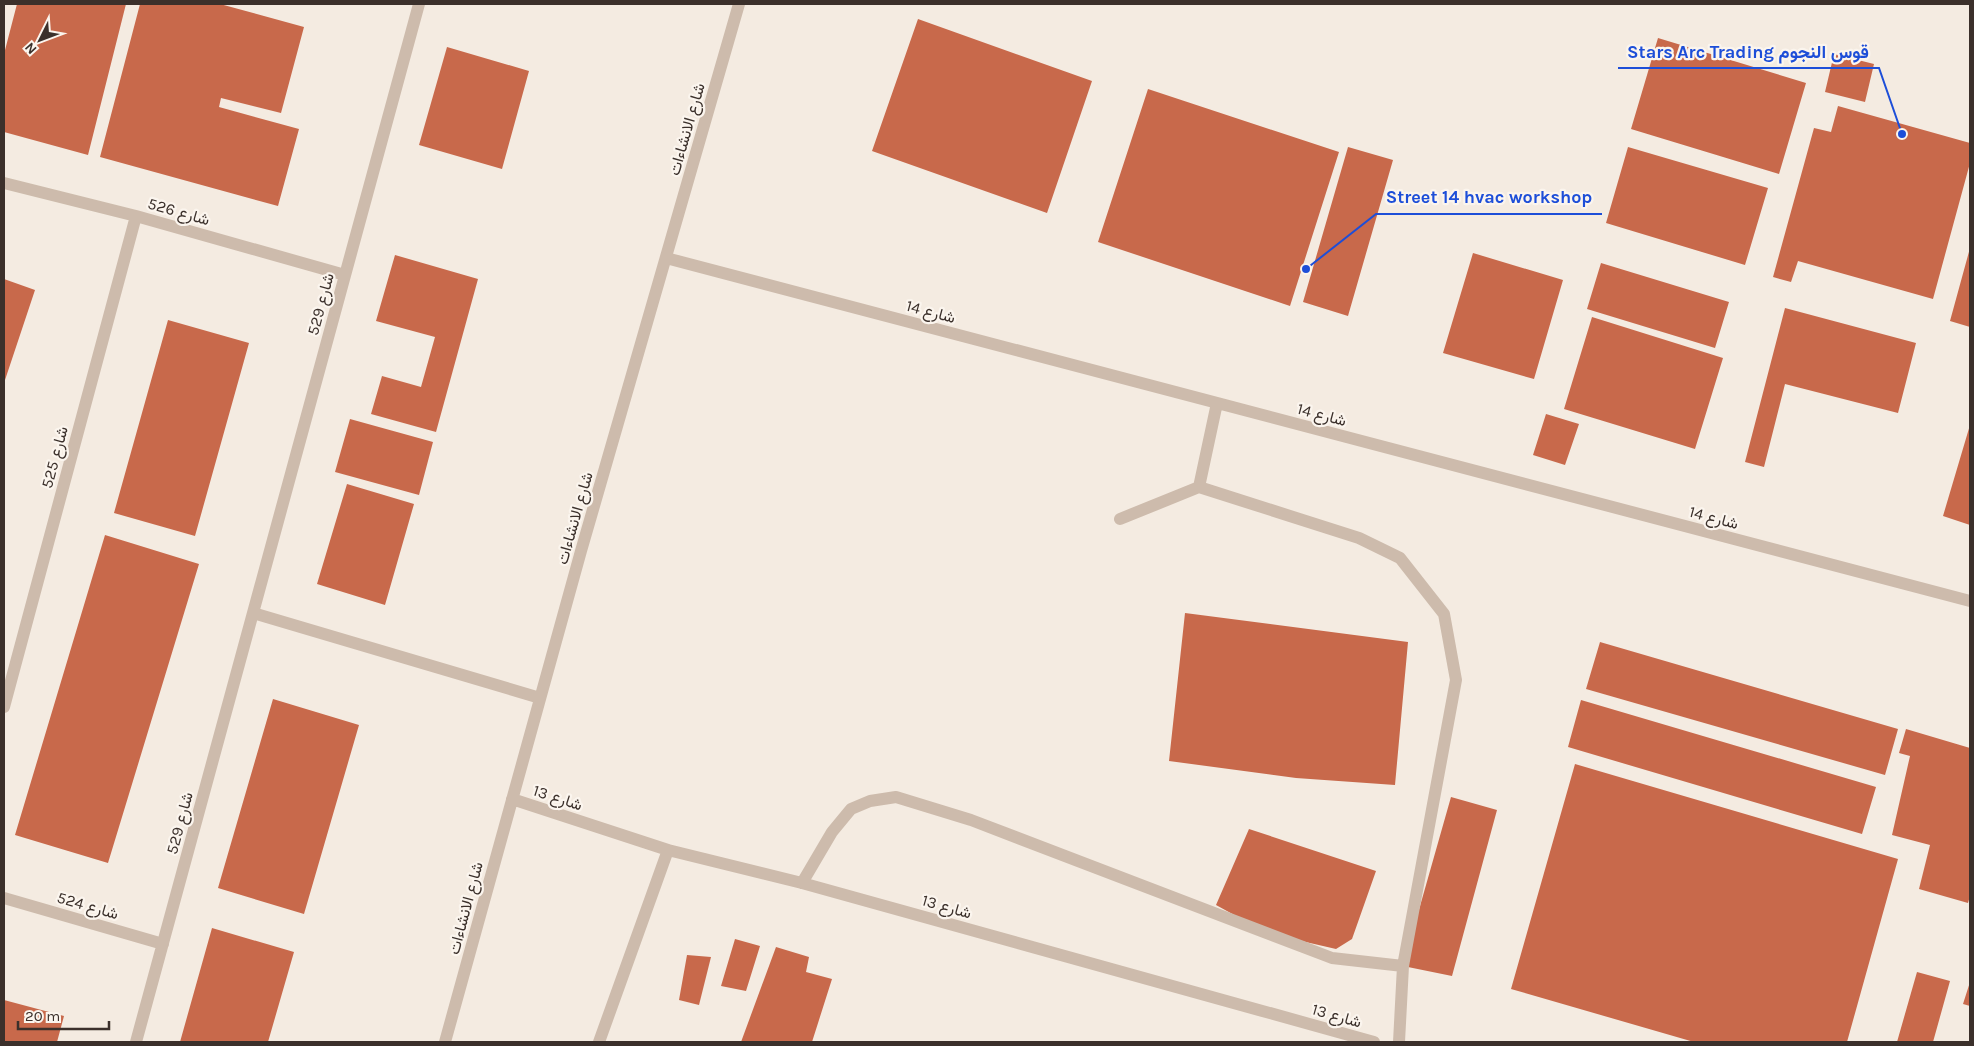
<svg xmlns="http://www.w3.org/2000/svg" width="1974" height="1046" font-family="Karla,Vazirmatn,sans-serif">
<rect width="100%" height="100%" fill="#f4ebe1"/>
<path fill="#c8694b" d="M17 4H126L88 155 4 132V54Z
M140 4H220L304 27 281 113 221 98 219 107 299 129 278 206 100 157Z
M918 19 1092 81 1047 213 872 151Z
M1658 38 1806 83 1779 174 1631 129Z
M447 47 529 71 502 169 419 145Z
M1834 54 1874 64 1865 102 1825 92Z
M1148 89 1339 152 1290 306 1098 242Z
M1838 106 1970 143V163L1933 299 1798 261 1791 282 1773 277 1814 128 1831 132Z
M1348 147 1393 160 1348 316 1303 302Z
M1628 147 1768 188 1745 265 1606 223Z
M1970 248V327L1950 321Z
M1473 253 1563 280 1534 379 1443 353Z
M395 255 478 279 436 432 371 414 382 376 421 387 435 337 376 321Z
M1601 263 1729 302 1715 348 1587 309Z
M4 279 35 290 4 383Z
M1785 308 1916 343 1898 413 1785 384 1764 467 1745 462Z
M1592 317 1723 358 1695 449 1564 409Z
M168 320 249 343 195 536 114 513Z
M1546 414 1579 424 1565 465 1533 455Z
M350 419 433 442 419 495 335 472Z
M1970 425V525L1943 516Z
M347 484 414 504 385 605 317 584Z
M105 535 199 564 108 863 15 835Z
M1185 613 1408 642 1395 785 1296 778 1169 761Z
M1600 642 1898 729 1885 775 1586 689Z
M273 699 359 725 304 914 218 888Z
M1581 700 1876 787 1862 834 1568 747Z
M1906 729 1970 748V896L1968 903 1919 889 1930 845 1892 835 1910 756 1899 753Z
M1575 764 1898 859 1847 1042H1694L1511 989Z
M1451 797 1497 810 1452 976 1403 966Z
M1249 829 1376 871 1352 939 1336 949 1267 933 1216 905Z
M212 928 294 952 268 1042H180Z
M735 939 760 946 746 991 721 986Z
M776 947 809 957 806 972 832 979 812 1042H741Z
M687 955 711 957 699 1005 679 1000Z
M1917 972 1950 981 1933 1042H1897Z
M1970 982V1006L1963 1004Z
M4 1000 64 1016 57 1042H4Z"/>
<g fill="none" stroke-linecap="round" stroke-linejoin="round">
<path stroke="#cdbbac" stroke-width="12" d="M4 183 136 216 345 275
M666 258 1970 601
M1199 487 1217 403
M1120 519 1199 487 1359 538 1400 558 1444 614 1456 680 1403 966 1399 1042
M253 613 540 698
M4 707 136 216
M512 799 668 850 802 883 1374 1042
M802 883 832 832 851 809 870 801 896 797 971 820 1332 958 1403 966
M4 898 163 944
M136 1042 419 4
M445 1042 581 551 739 4
M599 1042 668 850"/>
</g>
<g text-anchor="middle" stroke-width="4.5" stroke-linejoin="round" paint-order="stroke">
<g font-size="16" fill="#3b302b" stroke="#fbf5ee">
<text transform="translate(686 129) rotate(-74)" y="6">شارع الانشاءات</text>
<text transform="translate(179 211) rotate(16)" y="6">شارع 526</text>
<text transform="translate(320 304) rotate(-75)" y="6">شارع 529</text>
<text transform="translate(931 311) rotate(15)" y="6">شارع 14</text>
<text transform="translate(1322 414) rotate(15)" y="6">شارع 14</text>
<text transform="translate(54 457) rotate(-75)" y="6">شارع 525</text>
<text transform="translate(1714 517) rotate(15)" y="6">شارع 14</text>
<text transform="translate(574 518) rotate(-74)" y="6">شارع الانشاءات</text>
<text transform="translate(558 797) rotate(18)" y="6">شارع 13</text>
<text transform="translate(179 823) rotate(-75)" y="6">شارع 529</text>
<text transform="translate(88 905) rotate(16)" y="6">شارع 524</text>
<text transform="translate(947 906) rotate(16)" y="6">شارع 13</text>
<text transform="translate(465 908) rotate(-75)" y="6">شارع الانشاءات</text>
<text transform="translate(1337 1015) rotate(16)" y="6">شارع 13</text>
</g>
</g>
<path fill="none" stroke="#1d4ed8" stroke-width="2" d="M1902 134L1879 68H1618M1306 269L1376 214H1602"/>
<g fill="#1d4ed8" stroke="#fbf5ee" stroke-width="2">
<circle cx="1902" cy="134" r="5"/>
<circle cx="1306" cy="269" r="5"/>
</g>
<g font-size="18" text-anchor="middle" font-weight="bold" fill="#1d4ed8" stroke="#fbf5ee" stroke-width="4.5" stroke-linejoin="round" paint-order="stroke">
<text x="1748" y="58">Stars Arc Trading قوس النجوم</text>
<text x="1489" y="203">Street 14 hvac workshop</text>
</g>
<rect width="1974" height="1046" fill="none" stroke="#3b302b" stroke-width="10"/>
<g transform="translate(40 40) rotate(228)" stroke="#fbf5ee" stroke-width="4" paint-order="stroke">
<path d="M0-4L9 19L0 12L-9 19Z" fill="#3b302b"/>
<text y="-8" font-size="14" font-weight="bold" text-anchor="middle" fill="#3b302b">N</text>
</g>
<path d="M18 1021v8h91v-8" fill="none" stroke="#3b302b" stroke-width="2.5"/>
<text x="25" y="1021" font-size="15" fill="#3b302b" stroke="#fbf5ee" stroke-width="4" paint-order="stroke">20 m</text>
</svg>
